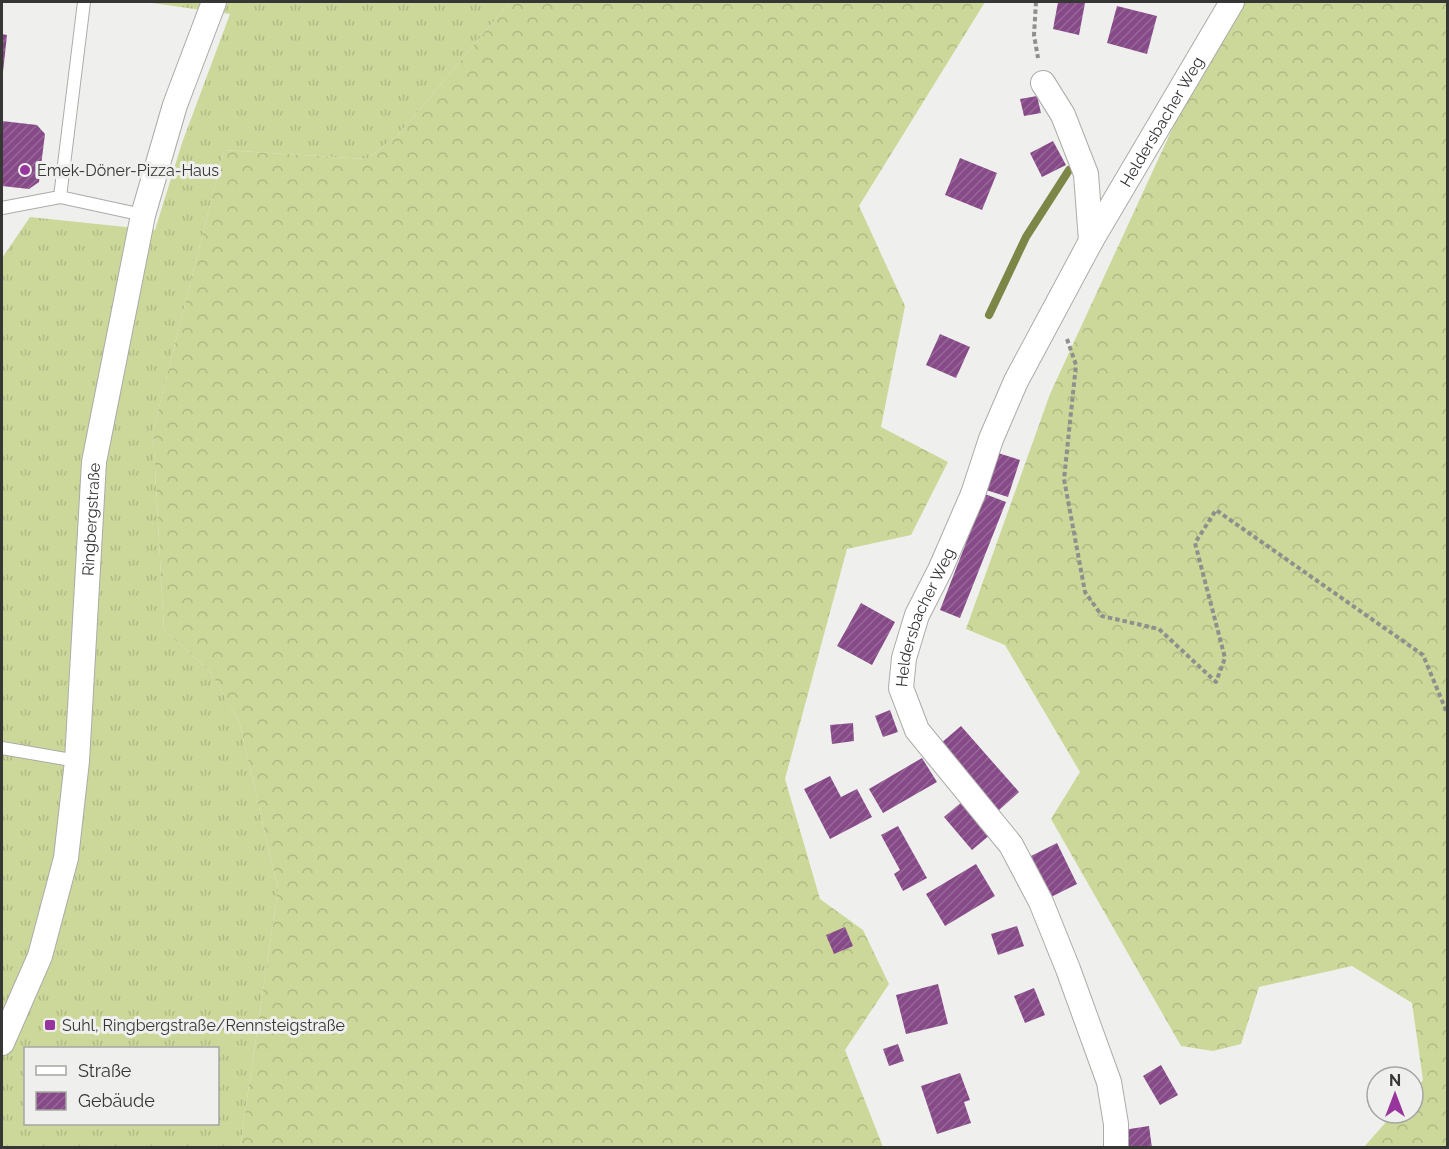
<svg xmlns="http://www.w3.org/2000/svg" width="1449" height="1149" font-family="Raleway,sans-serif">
<defs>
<pattern id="grass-tufts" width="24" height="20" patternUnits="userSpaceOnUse" patternTransform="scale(1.5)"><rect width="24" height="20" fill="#cbd899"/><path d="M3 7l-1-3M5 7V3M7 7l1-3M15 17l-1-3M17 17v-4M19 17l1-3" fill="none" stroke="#afba84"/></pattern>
<pattern id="forest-crowns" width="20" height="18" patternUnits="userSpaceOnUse" patternTransform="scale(1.5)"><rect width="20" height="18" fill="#cbd899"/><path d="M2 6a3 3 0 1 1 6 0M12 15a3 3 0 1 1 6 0" fill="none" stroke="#afba84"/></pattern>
<pattern id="building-hatch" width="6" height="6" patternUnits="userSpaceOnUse" patternTransform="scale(1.5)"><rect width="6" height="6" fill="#874a88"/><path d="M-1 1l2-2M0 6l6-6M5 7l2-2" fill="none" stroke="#966896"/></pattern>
</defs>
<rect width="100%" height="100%" fill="#eff0ed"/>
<path fill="url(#grass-tufts)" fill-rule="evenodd" d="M145 2H510L398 135 367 159 224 150 153 431 164 630 209 670 239 721 278 889 240 1147 2 1148V258L30 217 155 230 182 143 230 14ZM26 1048H218V1124H26Z"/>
<path fill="url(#forest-crowns)" d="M510 2H985L859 206 905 306 881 427 948 462 911 535 847 549 785 779 820 899 863 930 889 984 845 1050 883 1147H240L278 889 239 721 209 670 164 630 153 431 224 150 367 159 398 135Z
M1243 2H1447V1147H1364L1394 1113H1413V1092L1423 1080 1412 1003 1352 966 1259 987 1241 1044 1213 1051 1181 1046 1051 819 1080 772 1005 645 966 629 1050 394 1186 99Z"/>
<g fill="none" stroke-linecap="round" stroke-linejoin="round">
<path stroke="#7c8646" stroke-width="8" d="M989 315 1026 237 1069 170"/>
</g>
<path fill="url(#building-hatch)" d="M1058 2 1085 3 1079 35 1053 29Z
M1117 6 1157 16 1147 54 1107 43Z
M2 34 7 35 3 72 2 71Z
M1037 96 1041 113 1024 116 1020 99Z
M2 121 37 125 45 134 39 182 29 189 2 186Z
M1053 141 1066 165 1042 177 1030 153Z
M960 158 997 173 982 210 945 195Z
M940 334 970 347 956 378 926 365Z
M998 453 1020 460 1008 497 986 490Z
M985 494 1006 502 960 618 940 610Z
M861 603 895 622 872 665 837 646Z
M890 710 898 732 883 737 875 716Z
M853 723 854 741 832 744 830 725Z
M961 726 1019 792 998 811 940 744Z
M922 758 937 782 883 813 869 789Z
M830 776 841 797 857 789 872 817 830 839 804 789Z
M963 801 991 834 972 850 944 817Z
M898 826 927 878 903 891 894 874 900 870 881 835Z
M1057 843 1077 884 1049 898 1029 857Z
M976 864 995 896 945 926 926 894Z
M1017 926 1024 946 998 955 991 934Z
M845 927 853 946 834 954 826 935Z
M938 984 948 1024 906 1034 896 995Z
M1034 988 1045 1015 1025 1023 1014 996Z
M898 1044 904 1061 889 1066 883 1049Z
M1161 1065 1178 1095 1160 1105 1143 1076Z
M960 1073 970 1100 964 1102 971 1123 937 1134 921 1086Z
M1149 1126 1152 1148H1125L1123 1130Z"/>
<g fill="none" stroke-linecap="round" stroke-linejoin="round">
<defs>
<path id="lane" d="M60 197 84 2
M2 208 60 197 143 215
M2 748 77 761"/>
<g id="street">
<path d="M1043 83 1063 115 1086 174 1091 241"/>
<path id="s1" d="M2 1043 40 956 66 858 77 761 94 462 143 215 175 105 214 2"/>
<path id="s2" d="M1116 1148V1124L1109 1082 1068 969 1041 902 1011 845 917 730 901 688 904 658 917 615 940 570 973 494 991 439 1016 381 1091 241 1232 2"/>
</g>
</defs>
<use href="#lane" stroke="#ababa8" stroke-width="14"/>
<use href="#street" stroke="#ababa8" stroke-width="26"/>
<path stroke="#8f8f8d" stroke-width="4" stroke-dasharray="4.5 3" stroke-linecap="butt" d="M1036 2 1034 35 1038 58
M1067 339 1076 365 1064 479 1085 592 1102 616 1159 629 1216 682 1225 658 1195 543 1216 510 1423 655 1448 715"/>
<use href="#lane" stroke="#fff" stroke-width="12"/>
<use href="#street" stroke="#fff" stroke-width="24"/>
</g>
<g fill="#97359c" stroke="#eff0ed" stroke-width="2">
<circle cx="25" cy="170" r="6"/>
<rect x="44" y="1019" width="12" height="12" rx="3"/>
</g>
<g text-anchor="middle" stroke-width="6" stroke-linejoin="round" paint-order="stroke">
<g font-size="16" fill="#363635" stroke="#eff0ed">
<text dy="6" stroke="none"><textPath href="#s2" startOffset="1144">Heldersbacher Weg</textPath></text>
<text dy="6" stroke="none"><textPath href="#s1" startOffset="536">Ringbergstraße</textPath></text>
<text dy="6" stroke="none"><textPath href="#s2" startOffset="592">Heldersbacher Weg</textPath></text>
</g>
<g font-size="16" fill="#363635" stroke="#eff0ed" text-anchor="start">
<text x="37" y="176">Emek-Döner-Pizza-Haus</text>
<text x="62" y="1031">Suhl, Ringbergstraße/Rennsteigstraße</text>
</g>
</g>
<rect width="1449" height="1149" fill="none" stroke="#363635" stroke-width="6"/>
<rect x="24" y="1047" width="195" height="78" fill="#eff0ed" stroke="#a5a6a3" stroke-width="1.5"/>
<rect x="36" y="1066" width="30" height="9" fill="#ffffff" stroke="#a5a6a3" stroke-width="1.5"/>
<text x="78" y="1077" font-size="18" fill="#363635">Straße</text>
<rect x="36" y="1092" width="30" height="18" fill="url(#building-hatch)" stroke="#a5a6a3" stroke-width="1.5"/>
<text x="78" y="1107" font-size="18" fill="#363635">Gebäude</text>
<g transform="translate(1395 1095)"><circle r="28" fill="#eff0ed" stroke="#a5a6a3" stroke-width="1.5"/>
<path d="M0-4.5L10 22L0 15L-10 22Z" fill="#97359c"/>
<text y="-9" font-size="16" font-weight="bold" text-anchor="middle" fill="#363635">N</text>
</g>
</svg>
